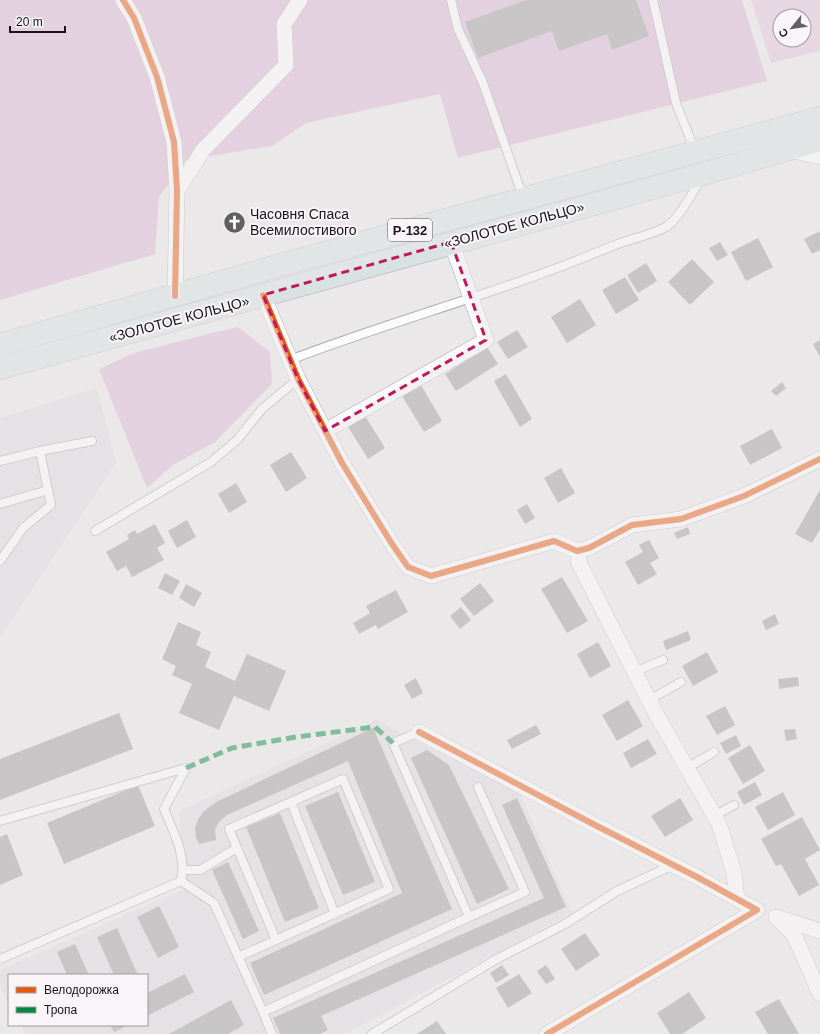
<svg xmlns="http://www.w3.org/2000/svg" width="820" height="1034" font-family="Arial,sans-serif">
<rect width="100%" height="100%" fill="#ebe8ea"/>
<path fill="#e1d9df" d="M97 388 116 463 0 638V418Z
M376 720 520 793 572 913 345 1034H25L21 1025H147V975H9V1003L0 986V970L186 888 179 811Z"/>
<path fill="#e2c4db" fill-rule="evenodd" d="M751 0H820V51L771 63ZM780 16H804V40H780Z"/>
<path fill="#dcb5d3" d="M0 0H742L767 81 458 158 440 94 306 123 272 146 186 160 159 197 155 254 0 300Z
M238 327 270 352 272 384 215 442 173 465 147 488 99 369 134 353 204 335Z"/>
<path fill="#9e9c9e" d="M526 0H636L649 36 612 50 607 34 559 51 552 31 478 58 465 22Z
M820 231V250L812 254 804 239Z
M758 238 773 267 746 281 731 252Z
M720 242 728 255 717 261 709 248Z
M692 259 714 282 690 305 668 282Z
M646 263 657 281 638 293 627 275Z
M625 277 639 300 616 314 602 290Z
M580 299 596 325 567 343 551 317Z
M517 330 528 347 508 359 497 342Z
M820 340V357L813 344Z
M487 347 498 364 456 391 445 374Z
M506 374 532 419 520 427 494 381Z
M782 382 786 388 776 396 771 391Z
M421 385 442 421 424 432 402 396Z
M364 414 385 448 368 459 347 425Z
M772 429 782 448 750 465 740 446Z
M291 452 307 478 286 492 270 465Z
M561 468 575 493 558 503 544 478Z
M236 483 247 502 229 513 218 494Z
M820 490V529L812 543 795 534Z
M527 504 535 518 525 524 517 510Z
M187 520 196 537 177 548 168 531Z
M155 524 165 543 157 548 164 560 132 577 126 566 117 571 106 552 129 539 127 535 135 530 137 534Z
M688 527 690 534 677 539 674 533Z
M649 540 659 558 650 563 657 574 638 585 625 562 643 552 639 545Z
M165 573 180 581 172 595 158 588Z
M562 577 588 621 567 633 541 589Z
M480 583 494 601 474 616 460 599Z
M186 584 202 593 194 607 179 598Z
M396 590 408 612 378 629 376 625 359 634 353 623 370 613 366 606Z
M461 607 471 620 460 629 450 616Z
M775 614 779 624 766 630 762 621Z
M178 622 201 632 196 645 211 652 205 667 235 681 247 654 286 671 269 711 234 696 219 730 179 713 192 684 172 675 176 666 162 659Z
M688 631 691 640 666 650 663 641Z
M598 642 611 666 590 678 577 654Z
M707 652 718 672 693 686 682 666Z
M798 677 799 686 779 689 778 679Z
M416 678 423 693 412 699 404 685Z
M628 700 643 726 617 741 602 715Z
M725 706 735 725 717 735 706 716Z
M119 713 133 749 0 800V759Z
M536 725 541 734 512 749 507 740Z
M375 727V732L452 909 264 995 250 963 402 893 348 761 227 815 219 822 215 829 216 840 199 844 196 838 195 828 198 819 204 811 216 802Z
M795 729 797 739 786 741 784 730Z
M736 735 741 746 726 754 720 743Z
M648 739 657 754 631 768 623 753Z
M750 745 765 771 743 784 728 758Z
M427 750 449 765 509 889 477 904 411 758Z
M755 782 762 795 744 805 737 792Z
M138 785 155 826 64 864 47 823Z
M338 792 375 882 343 895 305 806Z
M783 792 795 815 768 830 755 807Z
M517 798 566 907 321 1016 328 1030 320 1034H280L273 1018 544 898 502 805Z
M680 798 693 820 665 837 651 816Z
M280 813 319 908 285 922 246 827Z
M802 817 820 850 805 859 819 885 799 896 781 864 776 866 761 839Z
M7 834 23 875 0 885V837Z
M228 862 259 931 243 939 212 870Z
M159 906 179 947 158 958 137 917Z
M117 928 138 975H114L97 937Z
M585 933 600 955 576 971 561 949Z
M75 944 89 975H67L57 952Z
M502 965 509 975 496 983 490 973Z
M546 965 555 979 546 984 537 971Z
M185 974 194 992 147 1016V993Z
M519 974 532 993 508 1008 496 988Z
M689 992 706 1018 682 1034H670L657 1013Z
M779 999 799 1034H768L755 1012Z
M231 1000 244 1025 228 1034H169Z
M437 1021 446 1034H417Z
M110 1025H128L114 1032Z"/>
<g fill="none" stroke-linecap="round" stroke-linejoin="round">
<defs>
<path id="service" d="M451 0 458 29 483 83 523 197
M653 0 676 103 695 151
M290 360C396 319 507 291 612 246 629 239 649 236 666 227 678 220 694 191 701 178
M40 451 92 441
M0 461 40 451 51 505 23 528 0 561
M0 504 48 490
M95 531 211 462 237 440 262 409 298 379
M634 672 663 660
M649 700 681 682
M687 768 714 752
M291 802 335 914
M714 816 734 805
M0 821 186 768
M184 870H200L237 848
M181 881C187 856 173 831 164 809L186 768
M469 917 525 892 478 787
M238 957 389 889 343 779 229 829 276 940
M0 959 181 881 214 903 263 1012 469 917 393 743 419 732
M263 1012 272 1034
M372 1034 495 960 565 924 617 891 673 865"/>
<path id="minor" d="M123 0 134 18 157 77 174 142 177 191 175 296
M790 150 820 157
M177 191 203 150 286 65 284 24 300 0
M263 295 298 379 342 463 392 544 408 567 431 576 554 541 577 551 589 548 632 525 681 519 744 496 820 459
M325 431 486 340 451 242
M577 551 579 563 655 712 719 824 734 873 737 899
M419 732 593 824 697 877 757 910 547 1034
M776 917 794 935 820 994
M779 918 820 931"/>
<path id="trunk" d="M0 345 281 265 820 118
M0 368 703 174 820 140"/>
</defs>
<use href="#service" stroke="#aeacae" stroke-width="10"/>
<use href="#minor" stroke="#aeacae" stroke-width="16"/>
<use href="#trunk" stroke="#c5c4c5" stroke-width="24"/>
<use href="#service" stroke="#fcfcfc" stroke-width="8"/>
<use href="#minor" stroke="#fcfcfc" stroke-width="15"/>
<use href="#trunk" stroke="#d8e2e3" stroke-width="22"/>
<path stroke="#00873e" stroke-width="5" stroke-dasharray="10 5" stroke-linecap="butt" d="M186 768 232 748 296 737 375 727 393 743"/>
<defs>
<path id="cycleway" d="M123 0 134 18 157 77 174 142 177 191 175 296
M263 295 298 379 342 463 392 544 408 567 431 576 554 541 577 551 589 548 632 525 681 519 744 496 820 459
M419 732 593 824 697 877 757 910 547 1034"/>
</defs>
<use href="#cycleway" stroke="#f9f4f8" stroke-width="8"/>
<use href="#cycleway" stroke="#e8590c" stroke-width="6"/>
</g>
<path d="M0 0H820V1034H0ZM451 242 486 340 325 431 298 379 263 295Z" fill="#ebe8ea" fill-opacity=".55" fill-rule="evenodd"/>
<path fill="none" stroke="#c2185b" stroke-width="3" stroke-dasharray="8 5" stroke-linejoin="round" d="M451 242 486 340 325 431 298 379 263 295Z"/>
<defs>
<symbol id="church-disc" viewBox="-11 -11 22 22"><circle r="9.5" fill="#615f60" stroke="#f9f4f8"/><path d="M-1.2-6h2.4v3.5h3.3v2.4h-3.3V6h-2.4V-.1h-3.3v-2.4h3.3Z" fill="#fff"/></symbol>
</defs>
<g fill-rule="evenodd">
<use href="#church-disc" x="222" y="210" width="25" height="25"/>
</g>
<g text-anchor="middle" stroke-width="4" stroke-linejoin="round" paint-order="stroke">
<rect fill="#f9f4f8" stroke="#5b585a" stroke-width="1" x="388" y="219" width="44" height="22" rx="3"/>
<g font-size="13" font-weight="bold" fill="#171516">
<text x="410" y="235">Р-132</text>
</g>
<g font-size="14" fill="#171516" stroke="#f9f4f8" text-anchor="start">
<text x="250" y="219">Часовня Спаса<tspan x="250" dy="16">Всемилостивого</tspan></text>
</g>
<g font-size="14" fill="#171516" stroke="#f9f4f8">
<text transform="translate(514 225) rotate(-15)" y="5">«ЗОЛОТОЕ КОЛЬЦО»</text>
<text transform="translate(179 319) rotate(-15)" y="5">«ЗОЛОТОЕ КОЛЬЦО»</text>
</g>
</g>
<rect x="8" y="974" width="140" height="52" fill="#f9f4f8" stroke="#9f9b9e"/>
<rect x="16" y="987" width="20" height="6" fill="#e8590c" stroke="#9f9b9e"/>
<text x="44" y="994" font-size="12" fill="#171516">Велодорожка</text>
<rect x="16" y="1007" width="20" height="6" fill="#00873e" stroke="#9f9b9e"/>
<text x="44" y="1014" font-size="12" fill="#171516">Тропа</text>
<g transform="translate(792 28) rotate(240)"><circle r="19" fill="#f9f4f8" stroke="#9f9b9e"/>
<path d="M0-3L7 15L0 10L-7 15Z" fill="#615f60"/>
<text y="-6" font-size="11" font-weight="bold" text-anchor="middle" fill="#171516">С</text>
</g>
<path d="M10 26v6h55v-6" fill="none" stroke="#171516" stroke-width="2"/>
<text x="16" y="26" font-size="12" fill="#171516" stroke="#f9f4f8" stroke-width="3" paint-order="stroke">20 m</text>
</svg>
